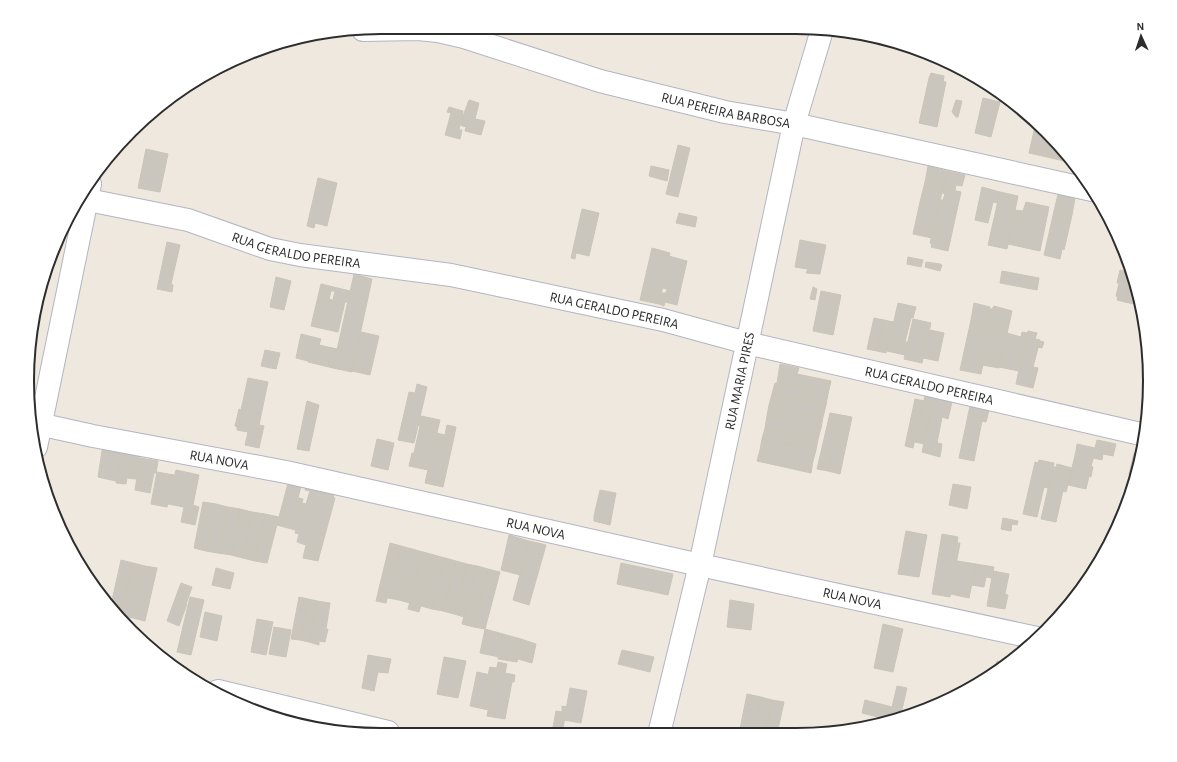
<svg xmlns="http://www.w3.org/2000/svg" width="1177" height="762" font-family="'Alegreya Sans',sans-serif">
<rect width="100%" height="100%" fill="#efe8df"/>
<path fill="#cbc6bd" stroke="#cbc5b8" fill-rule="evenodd" d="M954 64 960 68 959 71 952 69Z
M931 73 944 76 943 82 929 78Z
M929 78 946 82 937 127 919 123Z
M983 98 1000 102 991 137 975 133Z
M469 100 479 103 475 119 485 121 481 135 465 131 466 127 460 125 459 130H462L460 139 445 135 451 113 447 112 449 107 463 111 462 116H463Z
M956 100 962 101 958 117H956L952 112Z
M1036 122 1051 138 1047 157 1029 153Z
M1051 138 1066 154 1064 161 1047 157Z
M678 145 690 148 678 197 666 194Z
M146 149 168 154 160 192 138 188Z
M651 166 669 170 667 181 649 176Z
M928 166 947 171 943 187 925 182Z
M947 171 965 175 962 186 956 185 955 190 943 188Z
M318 178 337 183 327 226 315 223 314 228 307 226Z
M925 182 943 187 939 206 920 202Z
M982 187 1000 192 998 203 993 202 988 223 975 220Z
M943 188 961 192 957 210 939 206 940 200H943L945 194 942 193Z
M1000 192 1018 196 1007 249 988 245Z
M1058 194 1075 198 1072 215 1054 211Z
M920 202 939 206 932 238 913 234Z
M1026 202 1049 207 1040 251 1008 244 1015 210 1023 211Z
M939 206 957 210 948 251 931 247 932 244 930 243Z
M582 209 599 213 589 256 576 253 575 259 571 258Z
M1054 211 1072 215 1064 250 1062 249 1060 259 1044 255Z
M679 213 697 217 695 227 676 223Z
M800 240 826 245 820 274 806 273 808 269 795 267Z
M167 242 180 245 171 284 173 285 172 292 157 289Z
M652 248 670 253 659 304 640 300Z
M1125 254 1132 272 1125 302 1117 300 1118 297 1116 296 1119 283H1117L1120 270 1127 272 1128 268 1123 267 1124 264 1121 263 1123 255Z
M669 256 687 261 677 305 665 302 664 306 659 304 661 293H666L667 289 662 288Z
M908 257 923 260 921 267 907 264Z
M926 262 940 264 942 265 940 271 925 267Z
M1002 271 1039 278 1037 290 1000 283Z
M1132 272 1138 293 1137 301 1135 300 1134 304 1125 302Z
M354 274 372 279 352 372 333 368Z
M276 277 291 281 284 310 270 307Z
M321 284 350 291 347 302H345L338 332 311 326ZM331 291H335L333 300 329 299Z
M813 287 817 289 815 300 810 299Z
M821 291 841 295 833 335 813 331Z
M898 303 916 307 913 318H911L905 342H908L905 355 887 351Z
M974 303 990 307 986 323 971 320Z
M994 306 1012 311 1008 329 986 323 990 309H992Z
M874 318 884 320 877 351 867 349Z
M913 319 931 323 922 363 904 359Z
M884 320 893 322 886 353 877 351Z
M971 320 991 324 981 374 960 370Z
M991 324 1008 329 999 368 982 365Z
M930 330 944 333 938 361 923 358Z
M1028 331 1037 333 1035 339 1026 338Z
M361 332 379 336 370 375 352 371Z
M1022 332 1027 333 1019 371 999 367 1007 333 1021 337Z
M301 334 321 339 319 345 337 349 333 368 308 362V361L296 358Z
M1026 338 1029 339V338L1040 340 1033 367 1020 364Z
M1039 341 1044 342 1042 348 1038 347Z
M265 350 280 353 276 369 261 366Z
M780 364 799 368 797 374 831 381 828 394 777 383Z
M1020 364 1038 368 1033 388 1016 384Z
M248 378 268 382 259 425 264 426 259 448 245 445 248 432 237 430V427L235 426 239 409 241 410Z
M775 383 828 394 826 405 772 394Z
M417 384 427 387 414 443 398 440 409 392 415 393Z
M772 394 826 405 823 417 769 405Z
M925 396 934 398 924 444 915 442Z
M934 398 952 402 948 419 942 417 937 443 942 444 940 457 922 452Z
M915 399 924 401 913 448 905 446Z
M307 401 319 405 309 451 297 449Z
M769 405 823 417 821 428 767 416Z
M970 406 989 410 986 422 982 421 974 461 959 458Z
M830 413 841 415 828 471 817 469Z
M841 415 852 417 840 474 828 471Z
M421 416 440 420 428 470 409 466 412 453H414L420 426 418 425Z
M767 416 821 428 818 439 765 428Z
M447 425 456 427 454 437 445 435Z
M765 428 818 439 816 450 762 439Z
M436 433 454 437 443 487 425 483Z
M377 439 394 443 388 470 371 466Z
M762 439 816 450 813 461 760 450Z
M1097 440 1116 444 1113 456 1103 454 1102 460 1093 458 1094 456 1076 451 1077 444 1095 448Z
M104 443 122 446 121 454 102 451Z
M122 446 141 450 136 479 127 478 126 484 116 483Z
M760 450 813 461 811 473 757 461Z
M102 451 121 454 116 481 98 477Z
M1076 451 1094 456 1091 466 1093 467 1092 471 1091 477 1089 476 1086 489 1068 485Z
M1134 453 1141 454 1135 475 1129 474Z
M140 458 158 461 156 473H154L150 493 135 490Z
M1039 460 1054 463 1048 488 1044 487 1037 517 1023 514 1035 462 1038 463Z
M1057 464 1072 468 1066 492 1063 491 1056 522 1041 519 1053 467H1056Z
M176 470 199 475 193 505 199 507 195 525 181 522 184 507 168 504Z
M157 472 174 475 167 507 151 504Z
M288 483 301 486 298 498 303 499 295 530 277 525Z
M307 484 335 490 333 498H335L318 561 303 558 306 545 297 542 299 534 295 533 302 503 306 504 310 491 305 490Z
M953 484 971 487 967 509 949 505Z
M600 490 616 493 610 525 594 521V516Z
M203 502 216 504 206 551 194 548Z
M216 504 228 507 218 553 206 551Z
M228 507 240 509 231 555 218 553Z
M240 509 252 512 243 558 231 555Z
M252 512 265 514 255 561 243 558Z
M265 514 279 517 267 563 255 561Z
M1003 518 1018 521 1017 525 1012 524 1011 531 1001 529Z
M906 531 927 535 919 577 898 574Z
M942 534 958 537 957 543H960L950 597 932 594Z
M509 535 529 541 520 575 501 570Z
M529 541 546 545 529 605 513 600Z
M390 543 401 546 386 603 376 601Z
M401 546 412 549 399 600 388 598Z
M412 549 423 552 410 603 399 600Z
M423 552 434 555 419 612 408 609Z
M434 555 445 558 432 609 421 606Z
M445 558 456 561 443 611 432 609Z
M121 560 133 563 121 616 111 605Z
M456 561 467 564 454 614 443 611Z
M957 561 976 564 969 598 951 594Z
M133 563 145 566 133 618 121 616Z
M621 563 673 574 668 595 617 584Z
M467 564 477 566 464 617 454 614Z
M976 564 994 567 992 578 986 577 984 587 972 585Z
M145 566 157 568 145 621 133 618Z
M477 566 488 569 474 627 462 624Z
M216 568 234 573 230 589 212 585Z
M488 569 500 572 485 629 474 627Z
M993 571 1009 574 1005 594 1008 595 1005 609 987 606Z
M181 583 192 587 186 604 175 599Z
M190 597 204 600 191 655 177 652Z
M299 597 308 599 300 640 291 639Z
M175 599 187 604 179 626 167 621Z
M308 599 317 601 309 642 300 640Z
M730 600 754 604 751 630 727 627Z
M317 601 330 603 326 629H328L325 642 319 641V645L309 642Z
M205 612 222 616 217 641 200 637Z
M257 619 273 622 266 655 251 652Z
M883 624 903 629 893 672 874 668Z
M274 627 291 630 286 657 269 654Z
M485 629 503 634 499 657 480 653Z
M503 634 521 639 517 662 498 659Z
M521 639 536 644 532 663 518 659Z
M622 650 654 657 650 672 618 664Z
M368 655 391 659 388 673 378 672 374 691 362 688Z
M444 657 466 661 458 698 437 694Z
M997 661 1008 664 994 672Z
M498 662 507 664 505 673 515 675 514 682H512L505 719 487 716Z
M490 667 497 668 495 676 488 675Z
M477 672 495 676 489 710 470 706Z
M897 686 907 688 900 718 893 721 862 713 865 700 892 707Z
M570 688 587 691 581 723 564 720Z
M747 694 761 697 753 734H739Z
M761 697 772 700 765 734H753Z
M772 700 784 702 777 734H765Z
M562 706 567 707 562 733H552L556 711 562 712Z"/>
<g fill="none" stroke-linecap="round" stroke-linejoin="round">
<defs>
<g id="minor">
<path id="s1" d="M363 30 418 29 438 31 464 37 600 81 725 112 794 124 1092 190"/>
<path id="s2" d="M83 199 188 220 270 249 300 255 451 275 663 320 747 343 1145 435"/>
<path id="s3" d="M34 423 93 436 286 472 700 565 1037 638"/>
<path d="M36 447 90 184"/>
<path d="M218 691 388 732"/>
<path id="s4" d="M659 734 700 565 794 124 822 30"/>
</g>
</defs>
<use href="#minor" stroke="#b3b5c1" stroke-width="24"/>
<use href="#minor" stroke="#fff" stroke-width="22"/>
</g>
<g text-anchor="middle" stroke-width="3.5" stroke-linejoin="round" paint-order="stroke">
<g font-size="14" fill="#2d2d2d" stroke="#fff">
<text dy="5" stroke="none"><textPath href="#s1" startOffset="374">RUA PEREIRA BARBOSA</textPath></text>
<text dy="5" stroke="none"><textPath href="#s2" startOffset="220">RUA GERALDO PEREIRA</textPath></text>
<text dy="5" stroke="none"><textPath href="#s2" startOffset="544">RUA GERALDO PEREIRA</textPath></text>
<text dy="5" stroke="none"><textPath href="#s4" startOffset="362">RUA MARIA PIRES</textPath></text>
<text dy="5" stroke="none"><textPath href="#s2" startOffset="868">RUA GERALDO PEREIRA</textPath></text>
<text dy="5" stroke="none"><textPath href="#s3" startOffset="189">RUA NOVA</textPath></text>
<text dy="5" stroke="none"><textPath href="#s3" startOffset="513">RUA NOVA</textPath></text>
<text dy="5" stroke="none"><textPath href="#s3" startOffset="837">RUA NOVA</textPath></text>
</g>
</g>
<path d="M0 0H1177V762H0ZM381 34H796A347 347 0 0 1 1143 381V381A347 347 0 0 1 796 728H381A347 347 0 0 1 34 381V381A347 347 0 0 1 381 34Z" fill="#fff" fill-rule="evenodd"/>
<path fill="none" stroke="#2d2d2d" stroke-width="2" d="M381 34H796A347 347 0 0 1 1143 381V381A347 347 0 0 1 796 728H381A347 347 0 0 1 34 381V381A347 347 0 0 1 381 34Z"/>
<g transform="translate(1141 36) rotate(357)" stroke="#ffffff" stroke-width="3" paint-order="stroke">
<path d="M0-3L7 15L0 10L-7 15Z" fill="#2d2d2d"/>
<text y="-6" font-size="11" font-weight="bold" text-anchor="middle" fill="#2d2d2d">N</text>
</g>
</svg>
